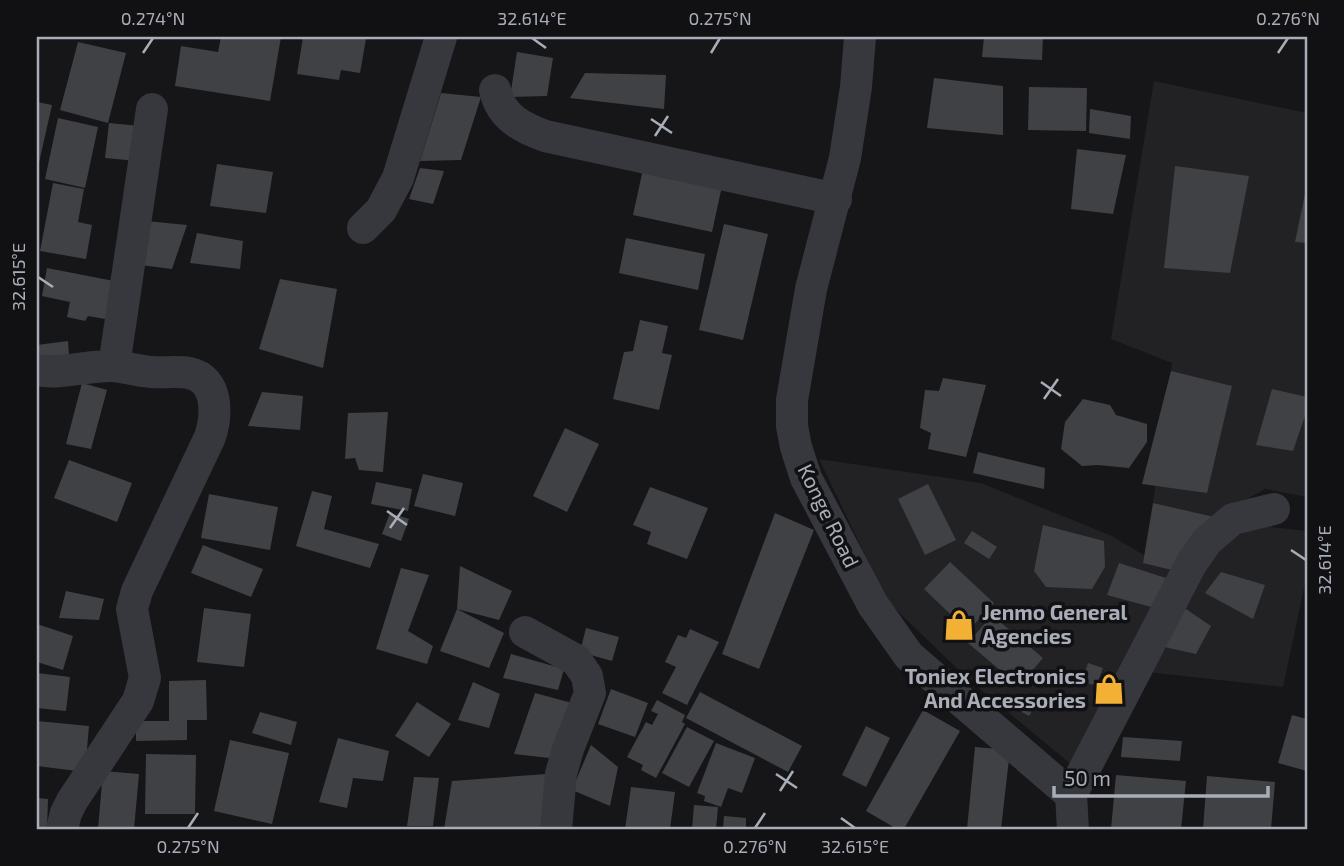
<svg xmlns="http://www.w3.org/2000/svg" width="1344" height="866" font-family="'Exo 2',sans-serif">
<rect width="100%" height="100%" fill="#161618"/>
<path fill="#222225" d="M1154 81 1307 113V497L1265 489 1204 523 1153 503 1172 363 1111 339Z
M819 459 981 483 1112 536 1177 575 1078 770 969 680 887 601Z
M1252 525 1307 531V574L1283 687 1147 672 1198 568Z"/>
<path fill="#404145" d="M221 37H281L270 101 175 86 181 46 218 52Z
M303 37H349L366 39 360 73 341 70 339 80 297 74Z
M984 37H1043L1042 60 982 57Z
M78 42 126 53 108 123 60 110Z
M517 52 553 58 547 96 510 97Z
M585 73 666 75 664 109 570 98Z
M934 78 1003 86V135L927 128Z
M1029 87 1087 88 1086 131 1028 130Z
M441 93 481 97 461 160 420 161Z
M37 102 52 105 38 167H37Z
M1090 109 1131 116 1130 139 1089 133Z
M58 118 98 127 85 188 45 179Z
M109 123 140 126 137 161 105 158Z
M1077 149 1126 155 1113 214 1071 209Z
M217 164 273 172 266 213 210 206Z
M1175 166 1249 176 1230 273 1164 268Z
M420 168 444 171 433 204 409 199Z
M643 169 722 186 712 232 633 215Z
M53 183 84 189 78 222 92 225 86 259 40 251Z
M1306 189H1307V243L1295 242Z
M146 221 187 225 172 269 140 265Z
M724 224 768 234 743 340 699 330Z
M197 233 243 241 240 269 190 263Z
M626 238 705 254 698 290 619 273Z
M47 268 119 282 111 320 88 316 85 321 67 317 70 302 42 296Z
M280 279 337 289 323 368 259 349Z
M640 320 668 326 662 353 672 355 659 410 613 399 624 352 633 351Z
M68 341 69 355 37 359V345Z
M1171 371 1232 386 1207 493 1142 484Z
M943 378 986 385 966 457 928 449 931 433 920 428 925 390 939 391Z
M82 383 107 390 91 449 66 444Z
M1272 389 1307 397V410L1293 451 1256 445Z
M262 392 303 396 300 430 248 426Z
M1083 399 1110 405 1116 415 1147 424V442L1129 468 1098 465 1082 466 1061 449 1065 422Z
M388 412 383 472 359 470 355 458 345 459 348 413Z
M565 428 599 444 567 512 533 496Z
M978 452 1045 468 1044 489 973 473Z
M69 460 132 483 117 522 54 498Z
M423 474 463 483 455 516 414 506Z
M376 482 412 489 408 511 371 504Z
M928 484 956 540 925 555 898 499Z
M650 487 708 508 687 559 647 544 651 532 633 525Z
M312 491 332 496 324 529 379 544 370 568 296 546Z
M209 494 278 507 270 550 201 538Z
M1153 503 1214 517 1184 573 1143 563Z
M390 513 409 519 401 541 382 534Z
M775 513 814 530 759 669 722 654Z
M1043 525 1104 541 1105 567 1092 589 1046 587 1034 571Z
M972 531 997 547 989 559 964 543Z
M203 545 263 569 251 597 191 573Z
M950 562 994 603 968 631 924 589Z
M1119 563 1166 578 1155 608 1107 595Z
M460 566 512 591 499 620 457 609Z
M401 568 429 575 408 631 433 646 427 664 376 649Z
M1221 572 1265 585 1253 619 1205 593Z
M66 591 104 599 99 620 59 618Z
M1180 605 1211 626 1196 654 1160 646Z
M204 608 251 614 244 667 197 662Z
M457 609 504 633 489 668 440 651Z
M992 615 1043 658 1019 686 968 643Z
M37 624 73 636 63 670 37 662Z
M586 628 619 637 612 661 580 652Z
M690 629 719 642 687 705 662 693 676 667 665 662 678 635 686 638Z
M511 654 564 669 558 690 503 678Z
M1088 663 1103 668 1096 686 1082 681Z
M37 673 70 677 66 711 37 708Z
M206 680 207 720H187V740L136 741V721H169V681Z
M473 682 500 694 489 728 458 720Z
M611 689 648 703 635 737 598 724Z
M700 692 802 746 788 772 686 718Z
M535 693 572 703 549 758 514 754Z
M1023 697 1036 705 1029 716 1016 709Z
M657 700 685 715 682 722 685 724 656 778 641 770 643 765 627 757 646 722 652 725 658 714 651 711Z
M417 702 451 724 429 757 395 736Z
M923 710 960 731 904 829H897L866 811Z
M260 712 297 722 291 745 252 733Z
M1292 715 1307 719V771L1278 763Z
M37 721 89 726 85 772 37 766Z
M866 726 890 738 866 787 842 775Z
M687 727 714 741 689 787 662 773Z
M1123 737 1182 741 1180 761 1121 757Z
M338 738 389 751 383 781 353 778 347 808 319 802Z
M230 740 289 753 272 824 214 811Z
M716 743 755 758 742 793 728 788 721 807 704 801 705 796 697 793Z
M591 745 618 767 610 806 572 790Z
M975 747 1010 750 1001 829H967Z
M146 754 196 755 195 814H145Z
M103 771 139 774 134 829H98Z
M547 774 543 829H444L452 781Z
M1116 775 1186 781 1181 829H1111Z
M1207 776 1275 782 1271 829H1203Z
M414 777 439 778 433 826H407Z
M631 787 675 792 670 829H625Z
M37 798 48 799 47 829H37Z
M694 805 718 807 716 829H692Z
M724 816 746 818V829H723Z"/>
<g fill="none" stroke-linecap="round" stroke-linejoin="round">
<path stroke="#37383d" stroke-width="32" d="M860 37 856 87 845 158 811 289 792 400V426L796 447 806 478 873 605 909 656 1071 795 1073 829
M495 90C501 117 521 127 545 136L836 199
M363 228 381 210 398 178 441 37
M114 366 152 109
M37 370C61 375 88 365 113 366 126 367 138 371 151 372 164 373 177 371 189 373 219 379 217 415 210 437L137 591 132 609 145 678 138 701 72 801 66 813 62 829
M525 632 576 660 587 676 590 693 568 749 561 774 556 829
M1071 795 1191 564 1207 541 1233 519 1274 509"/>
</g>
<path fill="none" stroke="#a8adb8" stroke-width="2.5" d="M532 38 546 48M143 53 153 38M711 53 720 38M1278 53 1288 38M651 119 672 133M655 136 668 116M38 277 53 287M1041 382 1061 396M1044 399 1058 379M387 511 407 525M390 528 404 508M1291 550 1306 560M776 774 797 788M780 791 793 771M841 818 855 828M188 828 198 813M755 828 765 813"/>
<defs>
<symbol id="shop-bare" viewBox="-9 -9 18 18"><path d="M-5-2.5h2.3a2.7 3.5 0 0 1 5.4 0H5L5.5 6h-11ZM-1.5-2.5h3a1.5 2.3 0 0 0-3 0Z" fill="#f2b134" stroke="#111113" stroke-width="2.5" paint-order="stroke"/></symbol>
</defs>
<g fill-rule="evenodd">
<use href="#shop-bare" x="937" y="603" width="44" height="44"/>
<use href="#shop-bare" x="1087" y="667" width="44" height="44"/>
</g>
<g text-anchor="middle" stroke-width="7" stroke-linejoin="round" paint-order="stroke">
<g font-size="21" fill="#a8adb8" stroke="#111113">
<text transform="translate(828 516) rotate(64)" y="7">Konge Road</text>
</g>
<g font-size="21" font-weight="bold" fill="#a8adb8" stroke="#111113" text-anchor="start">
<text x="982" y="620">Jenmo General<tspan x="982" dy="24">Agencies</tspan></text>
<text x="1086" y="684" text-anchor="end">Toniex Electronics<tspan x="1086" dy="24">And Accessories</tspan></text>
</g>
</g>
<rect width="1344" height="866" fill="none" stroke="#111113" stroke-width="77"/>
<path d="M1054 786v10h214v-10" fill="none" stroke="#a8adb8" stroke-width="3.5"/>
<text x="1064" y="786" font-size="21" fill="#a8adb8" stroke="#111113" stroke-width="5" paint-order="stroke">50 m</text>
<rect x="38" y="38" width="1268" height="790" fill="none" stroke="#a8adb8" stroke-width="2.5"/>
<g font-size="18" text-anchor="middle" fill="#a8adb8">
<text x="153" y="25">0.274°N</text>
<text x="532" y="25">32.614°E</text>
<text x="720" y="25">0.275°N</text>
<text x="1288" y="25">0.276°N</text>
<text transform="translate(19 277) rotate(-90)" y="6">32.615°E</text>
<text transform="translate(1325 560) rotate(-90)" y="6">32.614°E</text>
<text x="188" y="853">0.275°N</text>
<text x="755" y="853">0.276°N</text>
<text x="855" y="853">32.615°E</text>
</g>
</svg>
